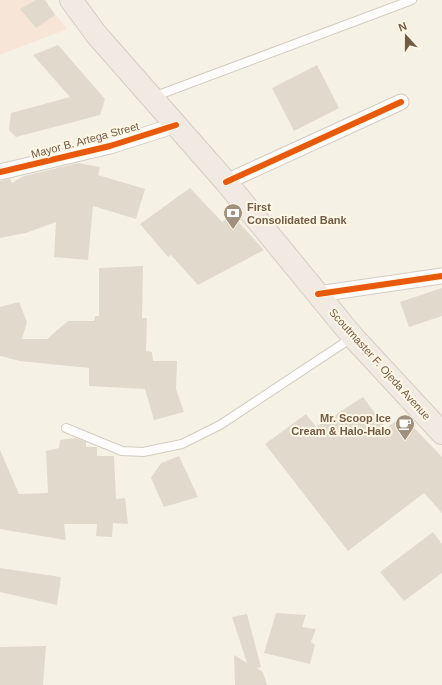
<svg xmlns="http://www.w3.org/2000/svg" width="442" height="685" font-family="Helvetica,sans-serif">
<rect width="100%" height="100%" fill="#f6f1e5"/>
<path fill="#f7e6d8" d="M0 0H44L67 29 0 55Z"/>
<path fill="#e2d9cd" d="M36 0H45L55 15 36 28 20 9Z
M58 45 105 99 100 115 16 137 9 130 11 113 70 97 33 55Z
M317 65 339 108 294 131 272 88Z
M78 163 100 167 98 175 145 189 136 219 93 206 88 260 54 257 56 222 26 233 0 238V181L10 179 12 183 24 176Z
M190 188 222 222 232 215 264 250 198 285 171 255 168 257 140 224Z
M143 266 142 318H147L146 351 152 352 153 361H177L176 389 184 412 154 420 145 389 89 386V368L20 361 0 356V307L19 302 27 322 22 339H47L68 321H94L95 316H99V268Z
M442 288V316L409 327 400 302Z
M363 397 386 428 403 416 442 457V513L424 493 348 551 265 444 306 414 316 427Z
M76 438 86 442V447H97V456H114L116 499 125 498 128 524 113 523 112 537 96 536 97 524H64L66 540 0 529V450L19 494 48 493 46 451 59 448 60 440Z
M179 456 198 497 164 507 151 478 161 463Z
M433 532 442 544V573L404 601 380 572Z
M0 568 61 577 57 605 0 592Z
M276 613 306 615 302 627 316 629 311 642 315 645 310 664 264 653Z
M247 614 261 667 257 668 263 672 267 685H235L234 655 247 663 232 617Z
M46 646 43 685H0V647Z"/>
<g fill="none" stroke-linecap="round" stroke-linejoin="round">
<defs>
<path id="service" d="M153 97 412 0
M66 428 122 451 143 452 182 444 220 425 353 337"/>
<path id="minor" d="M0 172 110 146 176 125
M226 182 401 102
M318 294 442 276"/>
<path id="trunk" d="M71 0 96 34 226 182 353 337 442 433"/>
</defs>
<use href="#service" stroke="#d4ccc1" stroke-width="10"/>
<use href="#minor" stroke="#d4ccc1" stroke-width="17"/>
<use href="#trunk" stroke="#d5cdc3" stroke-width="24"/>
<use href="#service" stroke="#fefdfb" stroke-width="8"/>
<use href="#minor" stroke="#fefdfb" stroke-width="15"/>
<use href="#trunk" stroke="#f0eae2" stroke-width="22"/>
<defs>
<path id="cycleway" d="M0 172 110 146 176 125
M226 182 401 102
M318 294 442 276"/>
</defs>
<use href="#cycleway" stroke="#fff7e5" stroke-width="8"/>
<use href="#cycleway" stroke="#e8590c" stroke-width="6"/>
</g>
<defs>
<symbol id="bank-pin" viewBox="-11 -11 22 30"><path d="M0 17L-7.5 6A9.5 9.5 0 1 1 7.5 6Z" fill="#a0907e" stroke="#fff7e5"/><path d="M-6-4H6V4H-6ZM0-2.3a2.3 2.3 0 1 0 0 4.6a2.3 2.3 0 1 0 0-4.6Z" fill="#fff"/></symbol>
<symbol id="cafe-pin" viewBox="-11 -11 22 30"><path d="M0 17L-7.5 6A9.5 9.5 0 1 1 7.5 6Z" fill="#a0907e" stroke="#fff7e5"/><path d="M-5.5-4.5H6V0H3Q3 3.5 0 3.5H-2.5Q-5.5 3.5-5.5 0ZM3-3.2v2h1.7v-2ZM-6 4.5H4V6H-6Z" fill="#fff"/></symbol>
</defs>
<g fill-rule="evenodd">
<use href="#bank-pin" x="222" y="202" width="22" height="30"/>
<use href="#cafe-pin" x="394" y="413" width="22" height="30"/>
</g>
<g text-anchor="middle" stroke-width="4" stroke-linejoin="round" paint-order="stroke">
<g font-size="11" fill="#725b47" stroke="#fff7e5">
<text transform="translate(85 140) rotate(-15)" y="4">Mayor B. Artega Street</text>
<text transform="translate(380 364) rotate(48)" y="4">Scoutmaster F. Ojeda Avenue</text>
</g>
<g font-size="11" font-weight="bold" fill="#725b47" stroke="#fff7e5" text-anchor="start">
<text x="247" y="211">First<tspan x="247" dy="13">Consolidated Bank</tspan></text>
<text x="391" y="422" text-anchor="end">Mr. Scoop Ice<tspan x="391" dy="13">Cream &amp; Halo-Halo</tspan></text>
</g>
</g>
<g transform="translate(406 36) rotate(339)" stroke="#fff7e5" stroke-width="3" paint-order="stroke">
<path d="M0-3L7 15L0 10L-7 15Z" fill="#725b47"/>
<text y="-6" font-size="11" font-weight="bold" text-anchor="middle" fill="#725b47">N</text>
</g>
</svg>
